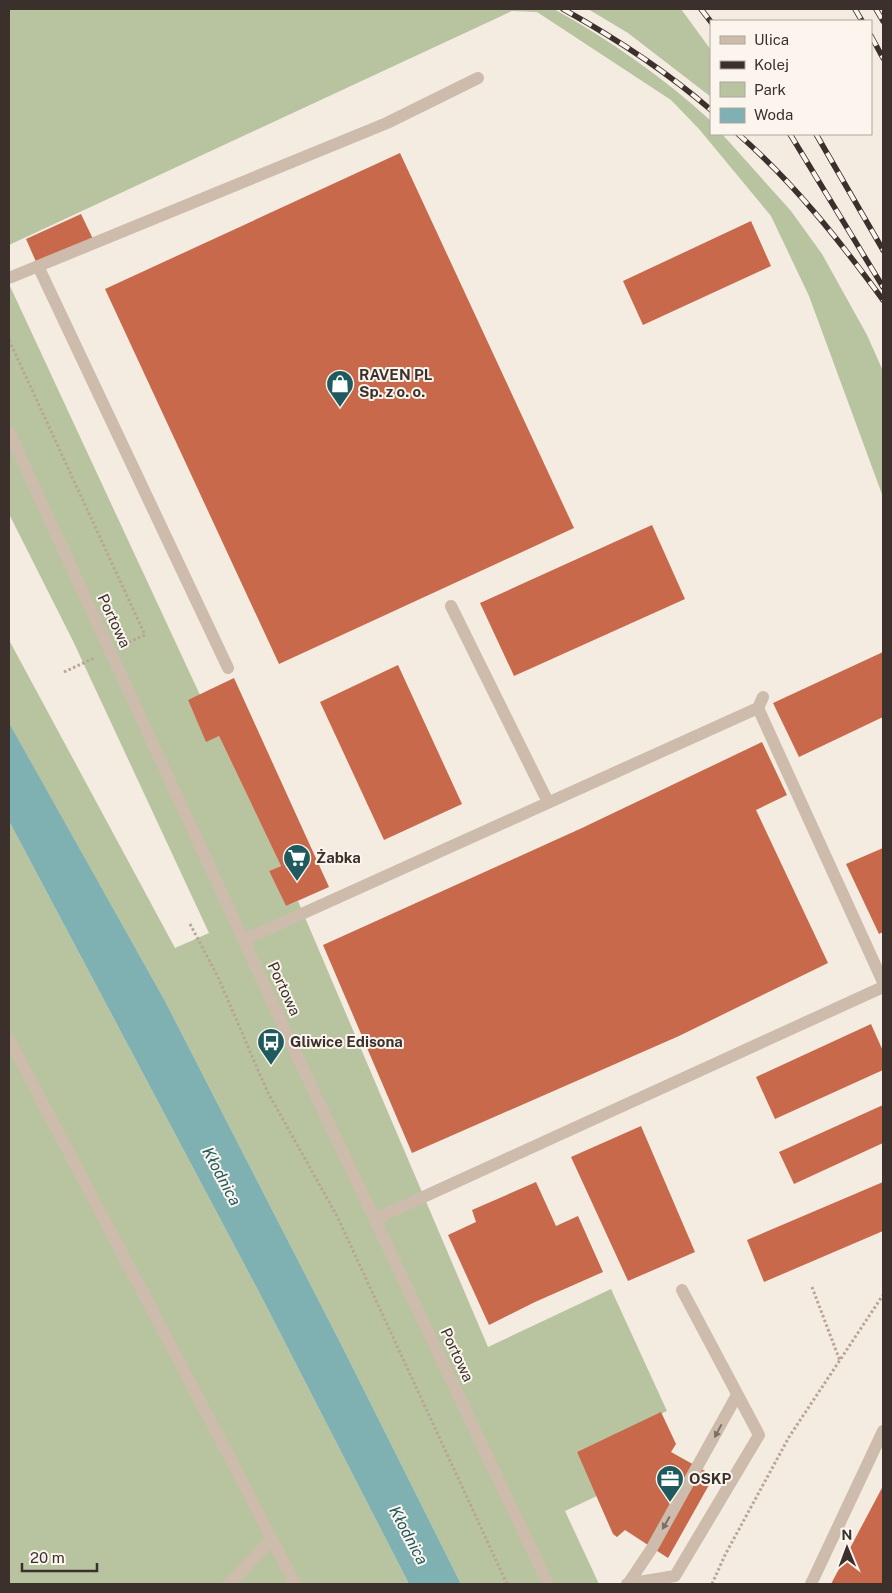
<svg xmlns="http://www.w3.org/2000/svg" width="892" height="1593" font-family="'Public Sans',sans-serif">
<rect width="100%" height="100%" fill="#f4ebe1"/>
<path fill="#b8c4a0" d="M9 9H554C610 40 663 77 711 121V134H722L791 211 822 254 867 335 883 371V497L809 296 771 216 699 129 671 100 537 12 512 11 9 245Z
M588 9H681L711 50V97L628 33Z
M9 284 200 695 188 700 206 741 219 736 281 866 269 871 286 906 298 901 488 1347 611 1289 667 1411 577 1452 597 1496 565 1511 599 1584H461L343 1348 165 1001 9 724V640L175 948 209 933 73 641 9 514Z
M9 821 260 1294 409 1584H9Z"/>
<path fill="#7fb0b2" d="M9 723 165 1001 343 1348 461 1584H409L260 1294 9 821Z"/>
<path fill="#c8694b" d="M400 153 574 528 279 664 105 289Z
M81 214 93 239 37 264 26 239Z
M751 221 771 266 643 325 623 281Z
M652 525 685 599 514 676 480 603Z
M883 652V717L799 757 773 703Z
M398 665 462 804 384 840 320 702Z
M234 678 329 887 286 906 269 871 281 866 219 736 206 742 188 700Z
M762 742 787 795 756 810 828 963 679 1036 412 1153 323 945 582 828Z
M883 848V932L879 934 846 864Z
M871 1024 883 1051V1070L775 1119 756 1077Z
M883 1105V1143L794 1184 779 1152Z
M641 1126 695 1252 628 1281 571 1157Z
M536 1182 556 1226 578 1216 603 1272 535 1302 489 1325 448 1235 476 1222 472 1210Z
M883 1182V1231L764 1282 747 1240Z
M661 1412 676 1444 671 1452 714 1476 668 1558 625 1530 617 1537 613 1534 577 1452Z
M883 1486V1584H831Z"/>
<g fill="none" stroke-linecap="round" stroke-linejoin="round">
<path stroke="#b9a596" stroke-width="3" stroke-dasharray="2.5 2.5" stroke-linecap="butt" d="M9 340 145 635 127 643
M64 672 94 658
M190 924 218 977 267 1091 337 1216 507 1584
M812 1287 840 1361
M712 1584 725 1555 789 1437 883 1295"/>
<path stroke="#cdbbac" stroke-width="12" d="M38 266 228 668
M9 278 387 123 478 78
M9 432 298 1058 548 1584
M451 606 548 802
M758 708 883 982
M244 940 758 708 763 697
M9 1039 229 1456 295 1584
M375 1219 883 987
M229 1584 272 1539
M627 1584 675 1576 759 1435 682 1290
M628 1584 652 1548 737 1395
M811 1584 883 1431"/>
<defs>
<path id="rail" d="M563 9C615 38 666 71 711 110
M701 9 711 22
M855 9 862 21
M876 9 883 21
M871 36 883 58
M738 134C794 183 839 240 883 300
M790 134 883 287
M816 134 883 250"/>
</defs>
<use href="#rail" stroke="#3b302b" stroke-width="5.5"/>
<use href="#rail" stroke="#fbf5ee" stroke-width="4" stroke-dasharray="11" stroke-linecap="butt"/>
</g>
<defs><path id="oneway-solid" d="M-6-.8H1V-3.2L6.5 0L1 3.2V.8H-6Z" transform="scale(1.25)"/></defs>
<g fill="#7d6f65">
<use href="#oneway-solid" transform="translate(718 1431) rotate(118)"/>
<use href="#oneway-solid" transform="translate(666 1523) rotate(120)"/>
</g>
<defs>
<symbol id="shop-pin" viewBox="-11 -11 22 30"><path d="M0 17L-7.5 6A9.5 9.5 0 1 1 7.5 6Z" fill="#1f5a5e" stroke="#fbf5ee"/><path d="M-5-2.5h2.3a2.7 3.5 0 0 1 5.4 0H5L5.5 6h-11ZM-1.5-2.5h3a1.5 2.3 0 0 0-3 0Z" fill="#fff"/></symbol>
<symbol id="supermarket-pin" viewBox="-11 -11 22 30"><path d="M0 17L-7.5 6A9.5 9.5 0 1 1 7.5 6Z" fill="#1f5a5e" stroke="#fbf5ee"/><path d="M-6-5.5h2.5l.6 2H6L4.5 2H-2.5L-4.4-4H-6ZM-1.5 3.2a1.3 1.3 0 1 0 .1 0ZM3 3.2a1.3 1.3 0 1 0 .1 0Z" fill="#fff"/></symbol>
<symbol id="bus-pin" viewBox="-11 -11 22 30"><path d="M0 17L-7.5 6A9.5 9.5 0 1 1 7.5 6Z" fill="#1f5a5e" stroke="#fbf5ee"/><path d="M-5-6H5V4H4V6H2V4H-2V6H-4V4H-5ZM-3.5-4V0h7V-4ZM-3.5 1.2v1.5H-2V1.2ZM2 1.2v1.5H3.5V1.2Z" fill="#fff"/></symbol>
<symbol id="office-pin" viewBox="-11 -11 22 30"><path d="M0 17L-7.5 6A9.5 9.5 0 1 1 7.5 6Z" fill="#1f5a5e" stroke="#fbf5ee"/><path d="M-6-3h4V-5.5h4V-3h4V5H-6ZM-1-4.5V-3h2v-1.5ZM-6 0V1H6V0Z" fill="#fff"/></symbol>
</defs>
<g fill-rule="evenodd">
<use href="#shop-pin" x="324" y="368" width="32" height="43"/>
<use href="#supermarket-pin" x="281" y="842" width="32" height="43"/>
<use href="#bus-pin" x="255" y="1026" width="32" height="43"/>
<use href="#office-pin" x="654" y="1463" width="32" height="43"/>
</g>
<g text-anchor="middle" stroke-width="4" stroke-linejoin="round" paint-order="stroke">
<g font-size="15" font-weight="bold" fill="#3b302b" stroke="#fbf5ee" text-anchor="start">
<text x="359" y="380">RAVEN PL<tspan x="359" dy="17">Sp. z o. o.</tspan></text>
<text x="316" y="863">Żabka</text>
<text x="290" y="1047">Gliwice Edisona</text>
<text x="689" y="1484">OSKP</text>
</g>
<g font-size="15" fill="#3b302b" stroke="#fbf5ee">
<text transform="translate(114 621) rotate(65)" y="5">Portowa</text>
<text transform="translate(284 989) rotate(65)" y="5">Portowa</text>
<text transform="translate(457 1355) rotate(65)" y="5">Portowa</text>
</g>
<g font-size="16" font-style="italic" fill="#1f5a5e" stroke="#fbf5ee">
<text transform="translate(222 1176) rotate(62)" y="6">Kłodnica</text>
<text transform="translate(409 1535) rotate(62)" y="6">Kłodnica</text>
</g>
</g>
<rect width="892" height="1593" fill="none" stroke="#3b302b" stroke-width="20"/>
<rect x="710" y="20" width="162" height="115" fill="#fbf5ee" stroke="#aea6a0"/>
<rect x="720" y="36" width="25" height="8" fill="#cdbbac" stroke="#aea6a0"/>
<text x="754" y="45" font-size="15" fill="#3b302b">Ulica</text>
<rect x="720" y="61" width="25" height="8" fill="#3b302b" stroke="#aea6a0"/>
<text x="754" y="70" font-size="15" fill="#3b302b">Kolej</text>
<rect x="720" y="82" width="25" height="15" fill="#b8c4a0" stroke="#aea6a0"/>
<text x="754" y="95" font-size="15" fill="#3b302b">Park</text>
<rect x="720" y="108" width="25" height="15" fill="#7fb0b2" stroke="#aea6a0"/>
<text x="754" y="120" font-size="15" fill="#3b302b">Woda</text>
<g transform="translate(847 1548) rotate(359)" stroke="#fbf5ee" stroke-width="4" paint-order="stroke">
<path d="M0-4L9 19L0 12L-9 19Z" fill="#3b302b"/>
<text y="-8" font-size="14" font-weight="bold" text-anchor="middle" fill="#3b302b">N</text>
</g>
<path d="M22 1563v8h75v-8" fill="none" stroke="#3b302b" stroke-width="2.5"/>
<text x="30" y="1563" font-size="15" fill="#3b302b" stroke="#fbf5ee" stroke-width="4" paint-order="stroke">20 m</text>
</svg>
